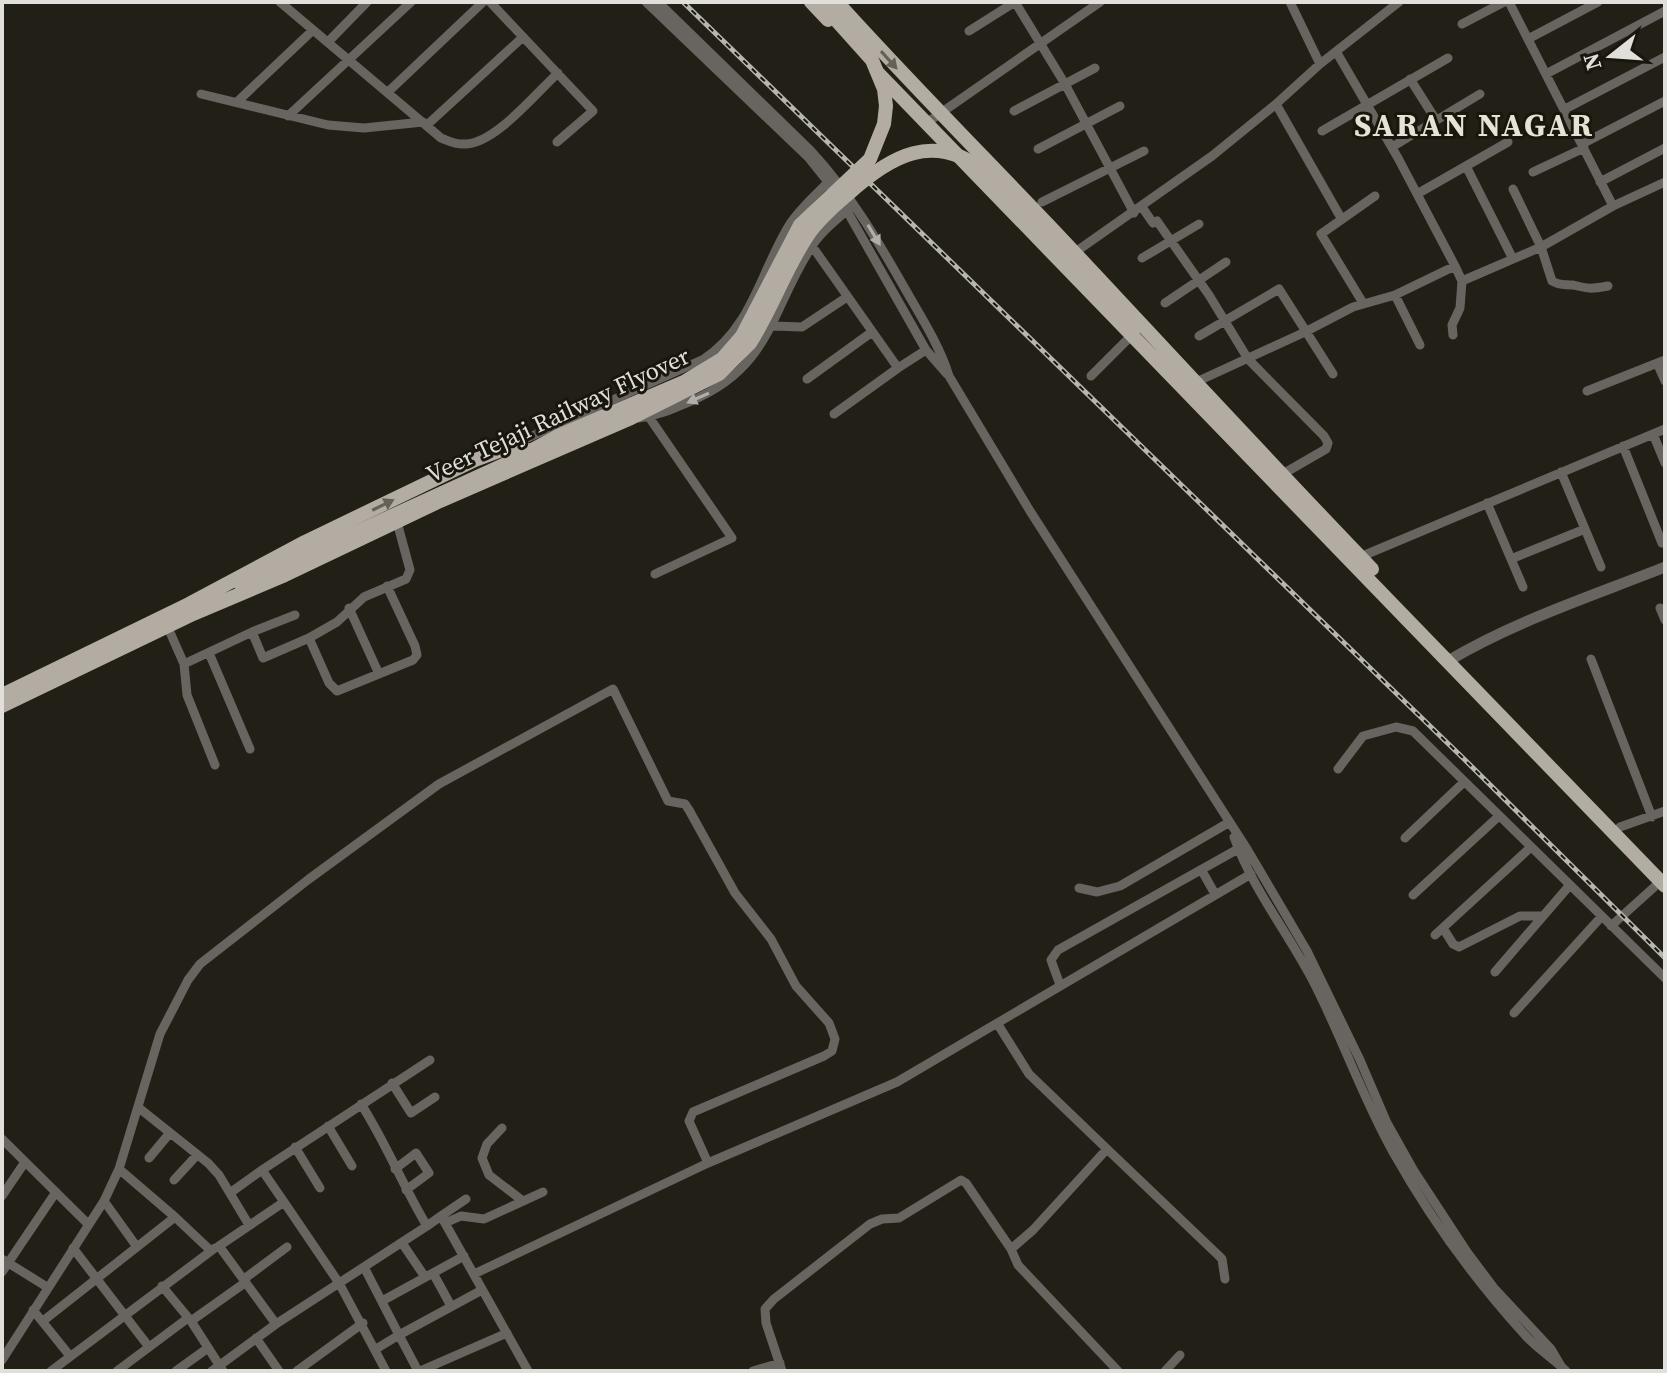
<svg xmlns="http://www.w3.org/2000/svg" width="1667" height="1373" font-family="'Source Serif 4',serif">
<rect width="100%" height="100%" fill="#222016"/>
<g fill="none" stroke-linecap="round" stroke-linejoin="round">
<path stroke="#686561" stroke-width="9" d="M280 2 441 138C449 141 456 145 465 144 495 144 536 93 558 73
M490 2 593 111 557 142
M646 2 808 157 828 182 847 211 926 350 947 374
M658 2 811 151C851 194 879 243 908 294 923 320 940 347 949 376L1030 511 1247 849 1307 951 1360 1060 1387 1123 1414 1171 1467 1252 1494 1288 1551 1349 1561 1366
M1015 2 1065 84 1134 213
M1290 2 1320 64
M1462 24 1504 2
M969 31 1015 2
M1528 39 1598 2
M328 42 367 2
M1337 53 1398 158 1455 266
M1546 74 1665 11
M1410 79 1436 120
M388 92 483 2
M201 94 328 125 364 128 423 122
M237 102 313 30
M1276 104 1341 218
M1565 109 1665 57
M1014 111 1095 68
M288 116 411 2
M925 124 1100 2
M427 125 523 37
M1322 131 1448 58
M1582 144 1665 101
M1392 147 1480 94
M1038 149 1120 106
M1466 166 1513 259
M1533 172 1584 148
M1600 182 1665 148
M1513 189 1541 247 1552 281C1560 286 1565 284 1573 285 1589 289 1591 289 1608 286
M1417 194 1508 142
M1042 202 1144 151
M1613 206 1665 182
M1142 207 1153 223 1157 221 1209 295 1248 359 1324 436 1328 443 1326 449 1281 475
M812 246 898 368 926 350
M1074 253 1212 156 1276 104 1320 64 1399 2
M1142 258 1199 224
M1395 295 1420 345
M1165 303 1226 262
M1363 303 1321 234 1375 196
M773 326 802 327 847 297
M1453 335 1452 325 1460 308 1462 281
M1199 336 1279 289 1333 374
M1657 363 1665 381
M1091 376 1131 336
M807 379 872 332
M1194 383 1305 332 1353 307 1395 295 1455 266 1462 281 1541 247 1613 206 1509 2
M1587 391 1665 360
M834 414 898 368
M649 417 732 538 655 574
M639 418C658 416 674 408 691 401 772 367 770 310 812 246 822 231 837 219 851 207
M1653 434 1665 463
M510 446 704 359C753 326 760 272 790 224 800 208 818 193 832 178
M1623 446 1662 543
M1561 472 1601 567
M1487 503 1523 587
M1360 557 1665 429
M1511 559 1585 529
M349 608 379 674
M1660 608 1665 620
M169 630 184 664 187 695 215 765
M252 632 295 615
M309 638 329 683 337 691 413 660 417 655 415 646 387 586
M209 653 250 749
M1591 659 1652 817
M184 664 252 632 263 658 309 638 337 622 364 597 406 579 410 570 397 522
M1338 769 1363 736 1396 727 1413 731 1665 978
M1620 827 1665 811
M1234 837C1252 888 1288 933 1313 981 1342 1037 1362 1097 1393 1152 1430 1218 1474 1279 1525 1335 1537 1349 1553 1358 1566 1371
M1405 838 1464 782
M1202 871 1215 894
M1079 888 1097 892 1120 886 1228 823
M1413 895 1499 816
M1611 926 1662 880
M1443 928 1453 944 1459 947 1520 916H1543
M1435 935 1530 848
M1495 972 1569 886
M1060 985 1051 960 1058 950 1238 849
M1514 1013 1602 916
M392 1083 411 1113 435 1097
M139 1108 208 1163 219 1175 249 1225
M328 1126 352 1166
M502 1128 487 1144 482 1158 489 1175 523 1201
M2 1139 88 1224
M295 1147 320 1188
M1107 1149 1218 1255 1222 1259 1225 1279
M149 1158 169 1134
M119 1169 175 1217
M395 1169 416 1153 429 1173 406 1190
M174 1180 197 1155
M230 1193 262 1170
M2 1196 25 1162
M104 1201 137 1247
M284 1202 339 1283 386 1371
M441 1216 466 1199
M445 1223 461 1216 484 1219 543 1192
M427 1226 441 1216 528 1371
M402 1243 425 1277
M73 1248 149 1347
M1011 1249 1018 1265 1118 1371
M2 1259 47 1287
M364 1267 399 1335 376 1349
M2 1272 56 1192
M433 1273 451 1306
M474 1274 708 1163 897 1082 1251 874
M244 1279 287 1247
M162 1286 191 1321 223 1371
M382 1301 464 1256
M33 1310 70 1356
M43 1321 175 1217 210 1250
M191 1321 246 1282
M276 1324 427 1226C403 1186 386 1143 361 1104
M256 1338 279 1371
M2 1360 104 1201 119 1169 160 1034 188 980 200 964 309 879 439 784 613 689 668 801 685 804 689 810 735 893 771 939 796 986 829 1023 835 1039 832 1051 824 1056 693 1112 689 1121 708 1163
M51 1371 215 1248
M117 1371 188 1318
M176 1371 208 1348
M212 1371 276 1324 219 1246 284 1202 262 1170 430 1060
M297 1371 363 1323
M418 1371 399 1335 482 1290
M420 1371 507 1333
M753 1371 780 1363
M782 1371 766 1323 765 1309 774 1299 870 1224 882 1219 899 1218 961 1180 966 1183 1011 1249 1033 1230 1107 1149 1029 1074 997 1023
M1165 1371 1180 1355"/>
<path stroke="#686561" stroke-width="11" d="M1448 661C1515 621 1592 596 1665 567"/>
<path stroke="#b2aca3" stroke-width="14" d="M811 2 828 20
M837 2C909 82 985 158 1059 236 1163 347 1266 459 1372 569
M878 73 1665 886
M2 695 189 604 305 542 475 460 507 448 536 451
M2 706 193 614 285 575 440 501 631 418 719 374 750 343"/>
<defs>
<path id="rail" d="M683 2 1464 759 1665 958"/>
</defs>
<use href="#rail" stroke="#b6b5ae" stroke-width="5"/>
<use href="#rail" stroke="#19160e" stroke-width="2" stroke-dasharray="6" stroke-linecap="butt"/>
<path stroke="#b2aca3" stroke-width="14" d="M750 343C772 309 785 269 808 235 818 220 833 207 847 195 890 156 934 130 987 173L1134 329
M241 585 512 461 560 435 684 382 722 359 742 336 800 225 870 159 884 124 886 106 884 89 872 60 820 2"/>
</g>
<defs><path id="oneway-solid" d="M-6-.8H1V-3.2L6.5 0L1 3.2V.8H-6Z" transform="scale(2)"/></defs>
<g fill="#666158">
<use href="#oneway-solid" transform="translate(889 60) rotate(48)"/>
<use href="#oneway-solid" transform="translate(383 505) rotate(-26)"/>
</g>
<g fill="#b0aea9">
<use href="#oneway-solid" transform="translate(874 235) rotate(59)"/>
<use href="#oneway-solid" transform="translate(698 398) rotate(156)"/>
</g>
<g text-anchor="middle" stroke-width="6" stroke-linejoin="round" paint-order="stroke">
<g font-size="24" fill="#e0dfd9" stroke="#19160e">
<text transform="translate(558 415) rotate(-25)" y="8">Veer Tejaji Railway Flyover</text>
</g>
<g font-size="32" font-weight="bold" letter-spacing="2" fill="#e6e3d6" stroke="#19160e">
<text x="1474" y="136">SARAN NAGAR</text>
</g>
</g>
<rect width="1667" height="1373" fill="none" stroke="#e0dfd9" stroke-width="8"/>
<g transform="translate(1611 56) rotate(253)" stroke="#19160e" stroke-width="6" paint-order="stroke">
<path d="M0-6L14 30L0 20L-14 30Z" fill="#e0dfd9"/>
<text y="-12" font-size="22" font-weight="bold" text-anchor="middle" fill="#e0dfd9">N</text>
</g>
</svg>
